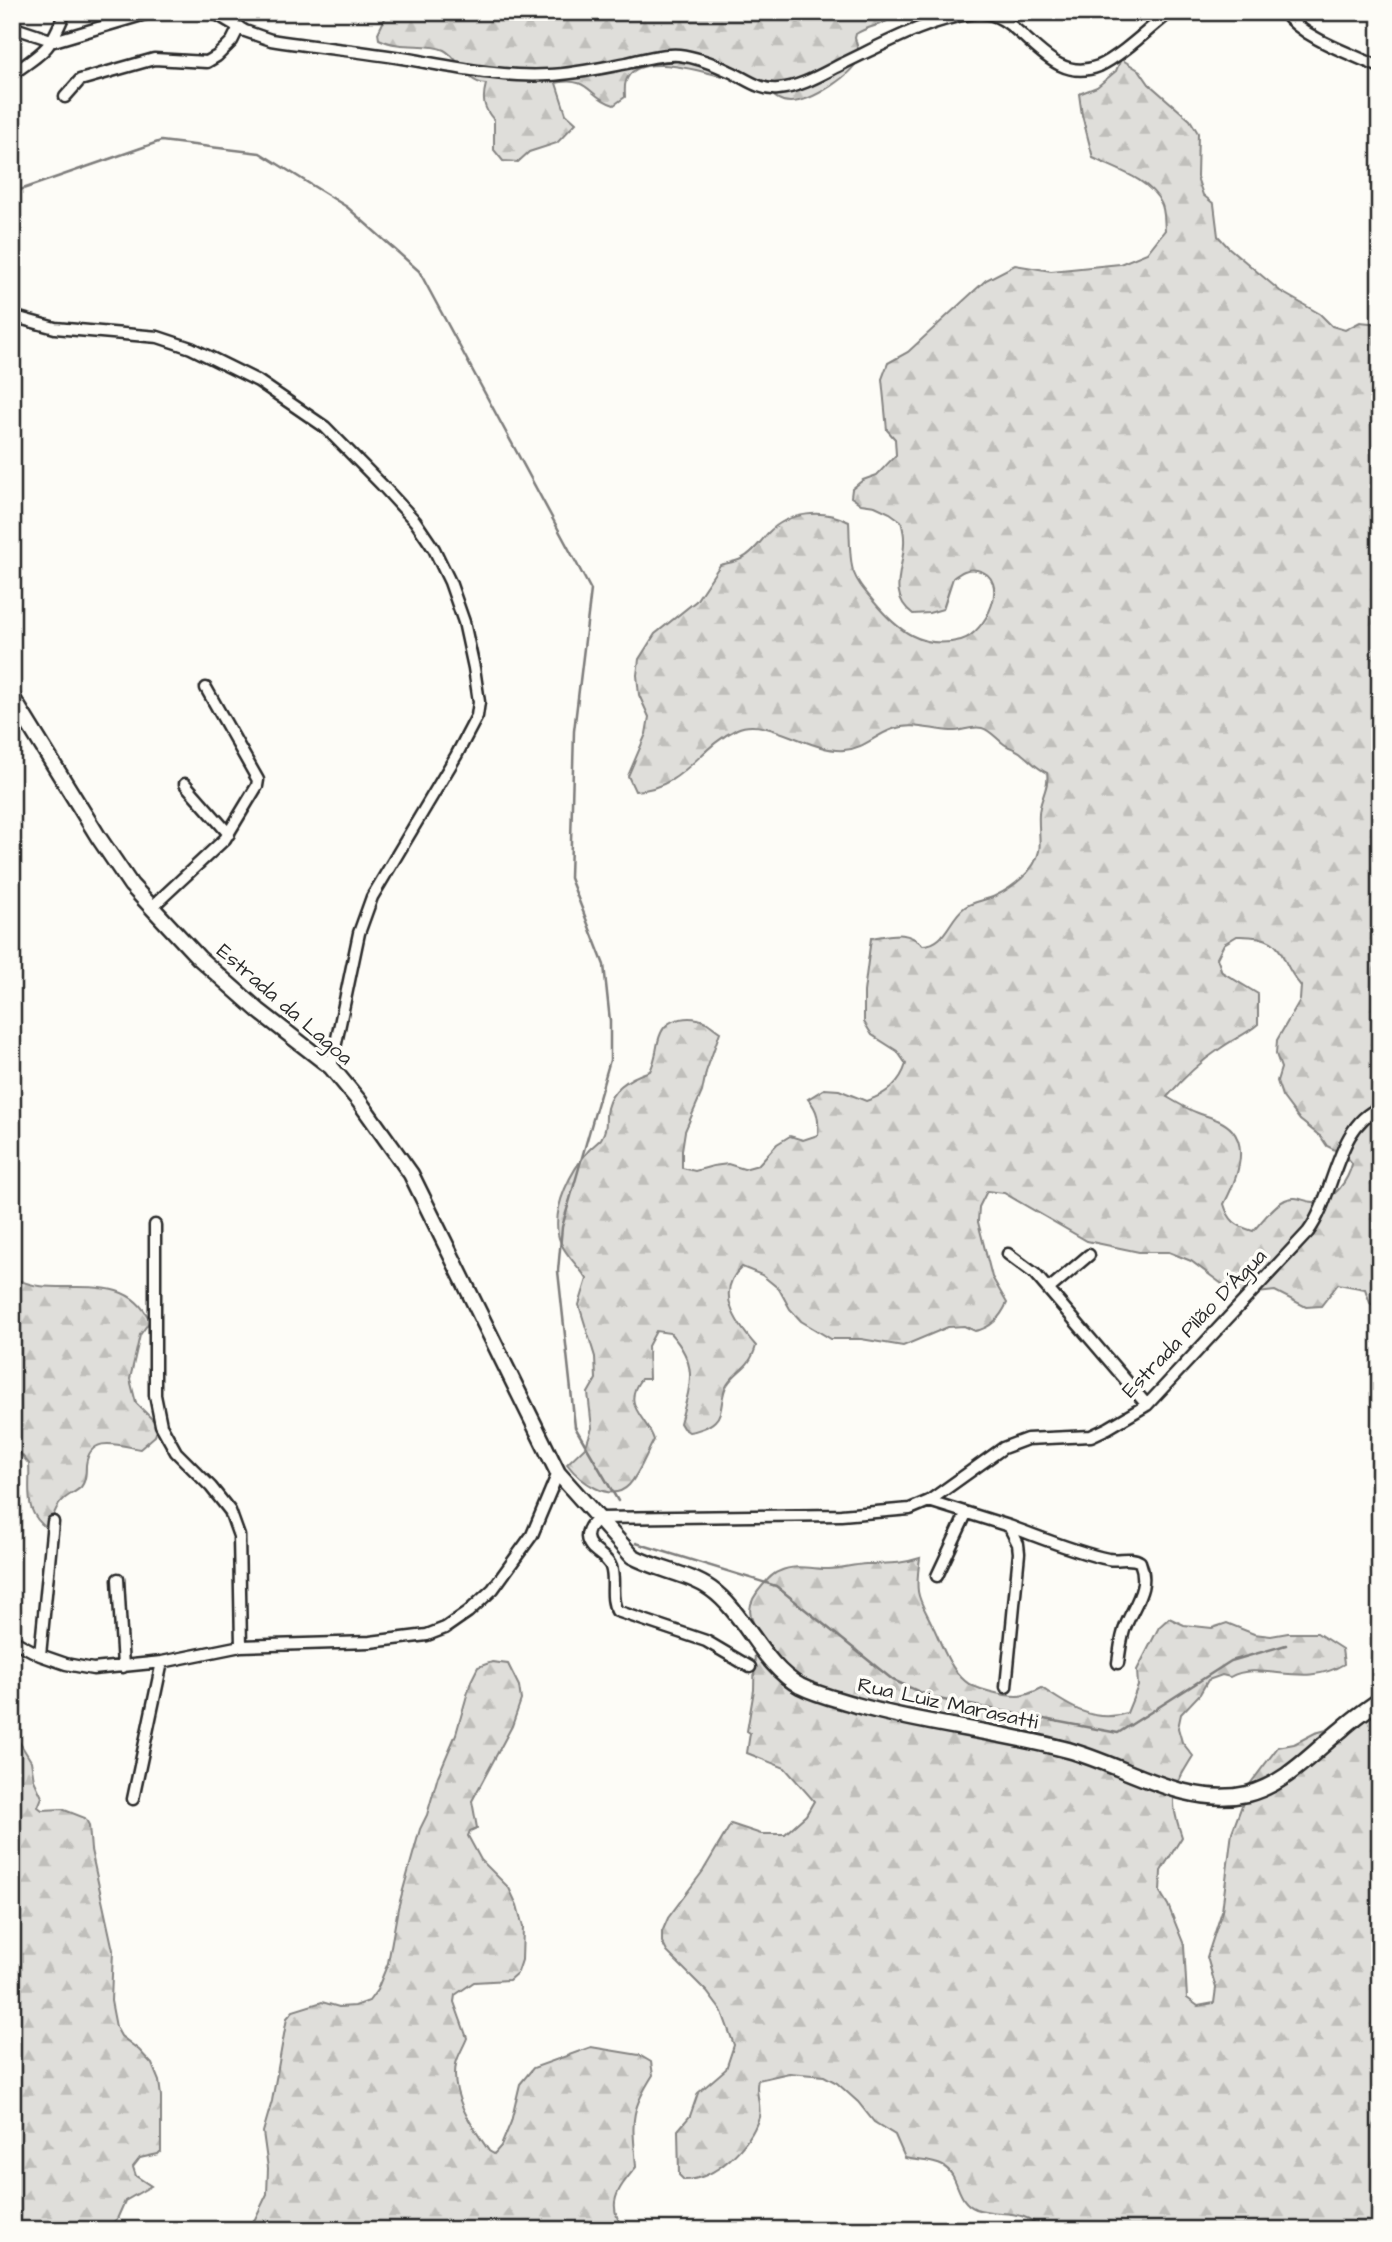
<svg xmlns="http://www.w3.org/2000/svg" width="1392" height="2242" font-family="'Architects Daughter',sans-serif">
<defs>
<pattern id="forest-firs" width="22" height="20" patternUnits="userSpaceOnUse" patternTransform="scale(1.75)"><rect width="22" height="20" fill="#dfdeda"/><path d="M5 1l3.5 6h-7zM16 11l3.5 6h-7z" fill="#c0bfbb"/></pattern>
</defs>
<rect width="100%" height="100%" fill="#fdfcf7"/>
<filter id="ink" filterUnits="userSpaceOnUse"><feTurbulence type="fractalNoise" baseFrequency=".0143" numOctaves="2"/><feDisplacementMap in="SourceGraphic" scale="14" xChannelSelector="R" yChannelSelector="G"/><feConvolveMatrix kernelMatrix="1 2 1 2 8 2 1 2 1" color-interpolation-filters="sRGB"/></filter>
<g filter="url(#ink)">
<path fill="url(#forest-firs)" stroke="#858482" stroke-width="2" fill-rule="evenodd" d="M388 12H897C884 28 873 23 856 34L855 38 860 56C853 75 812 102 790 102 773 102 768 86 754 81 743 77 728 77 717 75 696 70 636 52 626 81 624 86 625 92 625 97L614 105C587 97 591 76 556 83L566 114 576 123 557 143 529 152 518 162 503 161 494 150V120C483 108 482 99 486 84 464 82 461 59 444 50 427 42 401 50 379 39L378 33Z
M1121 59 1140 71 1149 84 1190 120 1198 133 1197 177 1203 195 1214 204 1218 236 1228 247 1280 291 1320 314 1332 326 1345 330 1360 322 1380 324V1311L1370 1303 1365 1289 1338 1284 1321 1306 1306 1307 1275 1291 1240 1295 1226 1287 1191 1261 1169 1252H1139L1087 1241 1004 1193 987 1191 979 1207 978 1222 992 1277 1007 1303C1000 1318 991 1328 975 1331L964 1326 948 1327 903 1346 861 1339H831L801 1321 790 1309 779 1289 762 1275 742 1267C714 1292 736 1323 756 1346 749 1370 738 1368 727 1385 720 1396 724 1413 715 1421 709 1427 697 1431 689 1432L683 1428 680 1423C691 1384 699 1365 670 1333L656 1331 648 1346 649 1379H641C620 1406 648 1418 654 1440 646 1454 640 1473 629 1485 610 1505 579 1480 567 1464L586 1446 592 1428 588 1393 596 1379 595 1357 579 1305 587 1279C577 1264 561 1251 558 1234 553 1205 571 1171 589 1150 593 1146 597 1143 601 1139 609 1126 604 1120 607 1108 612 1087 631 1077 650 1071 658 1055 655 1046 661 1033 667 1017 692 1015 706 1022 711 1025 715 1029 720 1032L706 1072 702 1092 685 1131 682 1150V1168L695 1171 713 1166 728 1164 744 1169 758 1165 777 1144 790 1136 803 1140 818 1135C819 1120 818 1110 808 1099L824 1089 839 1090 866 1101C885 1095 900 1084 906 1064L897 1051 872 1035 864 1022V992L871 938C893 935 905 929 923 945 946 945 949 918 965 907 973 902 986 900 995 896 1012 888 1035 871 1039 851 1041 844 1038 825 1039 814 1039 801 1050 786 1047 773 1036 768 1031 761 1022 754 1017 749 1009 748 1004 744 997 739 990 730 982 728 972 725 961 732 951 731 931 730 912 722 893 729 875 735 864 749 844 750 811 753 766 715 737 729 696 749 685 788 635 791L628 776 646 734 649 717 639 695 637 675 639 659 655 634 696 601 720 565C727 563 735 562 741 559 753 553 760 542 768 533 789 511 824 509 849 522 850 537 849 556 853 571 858 584 865 591 874 602 897 630 922 650 961 640 985 634 1013 578 977 570 967 568 961 572 953 578L943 609 929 613 913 614C885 593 906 566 904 538 904 532 902 526 901 521L890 513 875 506 861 504 851 497 852 489 863 480 877 475 896 455 895 439 887 430 882 379 888 363 908 352 986 280 1015 265 1051 271 1120 264 1147 253 1165 230C1164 221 1165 210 1161 203 1150 179 1115 169 1093 158L1082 115 1079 94 1097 87 1116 71ZM1237 936C1289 935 1275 956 1301 986L1300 1000 1277 1040 1276 1054 1281 1068 1277 1081 1282 1096 1300 1120 1321 1137 1327 1146 1343 1154 1352 1164C1348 1180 1335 1200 1316 1202 1304 1203 1298 1194 1285 1200 1272 1206 1263 1221 1253 1231 1236 1226 1229 1221 1224 1204 1234 1185 1250 1150 1232 1130 1223 1120 1209 1117 1198 1113 1187 1109 1177 1103 1167 1097 1183 1078 1200 1062 1221 1048 1233 1039 1247 1034 1258 1024V994L1222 972 1217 958 1224 944Z
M12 1278C21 1281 30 1285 39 1286 79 1291 129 1275 150 1321L140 1335 130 1379 136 1403 154 1421 157 1430 155 1436 140 1449C118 1445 90 1434 86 1465 86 1472 86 1481 81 1487 76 1492 68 1495 63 1500 55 1507 52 1519 49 1530 22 1511 31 1492 29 1464L20 1453 12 1451Z
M920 1558C913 1602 921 1598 937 1635 944 1651 951 1669 965 1681 973 1689 1005 1696 1017 1696 1026 1696 1034 1692 1042 1688 1068 1706 1095 1724 1127 1713L1138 1686 1137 1670 1159 1627 1169 1618 1184 1625 1212 1628 1227 1623 1254 1634 1271 1636 1288 1633H1317L1342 1649 1344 1664C1304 1689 1260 1660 1230 1677L1222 1675 1208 1680 1200 1694 1181 1714 1178 1728 1182 1742 1193 1756C1171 1791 1169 1798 1182 1837L1161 1871 1160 1892 1168 1905 1184 1945 1187 1998 1198 2006 1214 2003 1216 1988 1207 1957 1222 1911 1232 1832 1250 1784 1278 1747 1294 1744 1315 1733 1342 1726 1380 1707V2230H1042C1023 2207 999 2217 976 2209 955 2201 960 2175 943 2166 932 2160 917 2161 905 2158L895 2135 874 2122 858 2102 837 2083 824 2076 789 2073 758 2080C754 2092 762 2104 759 2117 750 2146 715 2180 684 2180L679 2175 678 2130 690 2116 698 2093 726 2069 734 2045 722 2012 707 1992 667 1952 662 1942V1932L668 1918 703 1871 731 1824 761 1834H785L806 1815 814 1801 785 1768 747 1753 750 1733 747 1731 754 1690 755 1645 762 1637C746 1615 746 1604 763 1585 768 1579 773 1573 780 1571 795 1564 813 1569 829 1569 841 1568 854 1565 866 1564 888 1563 898 1565 920 1558Z
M492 1662 508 1664 519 1686 521 1700 512 1726 472 1801 477 1828 470 1831 468 1836 481 1860 509 1888 517 1905 523 1927 522 1960 518 1972 509 1980 474 1982 455 1995 454 2002 467 2038C464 2046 458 2055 456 2064 450 2096 472 2126 489 2151L494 2154 501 2146 511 2122 520 2084 533 2068 591 2047 639 2055 651 2062 653 2075C628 2114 633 2123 636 2167 619 2188 604 2204 625 2230H243L255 2219 267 2194 268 2168 263 2132 272 2101 287 2018 293 2011 322 2002 339 2007 355 2006 369 2001 377 1990 388 1963 398 1908 420 1829 427 1815 438 1776 456 1734 471 1681 478 1667Z
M12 1697 15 1735 31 1761 34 1780 42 1797 38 1807 42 1810 62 1809 85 1818 89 1825 91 1850 113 1950 111 2001 116 2027 121 2036 139 2050 152 2064 159 2081 161 2096V2151L158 2154 140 2158 133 2167 136 2176 151 2186 125 2201 117 2219 103 2230H12Z"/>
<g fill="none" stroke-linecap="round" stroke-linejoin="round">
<path stroke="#7e7d7b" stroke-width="2.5" d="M12 189 20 190 161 141 260 153 347 207 419 271 591 590 574 731 570 878 604 965 610 1021V1060L562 1227 558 1271 575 1427 618 1501
M636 1543 776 1586 893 1680 933 1698 1118 1733 1231 1661 1286 1645"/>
<defs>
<path id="street" d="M213 12 245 31 271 40C314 47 358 51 402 58 449 66 501 78 549 75 575 74 601 68 627 63 643 59 662 54 679 55 697 57 714 64 729 71 745 78 760 91 778 89 801 87 822 74 842 64 884 44 928 19 975 13 1021 7 1044 88 1099 66 1120 57 1151 27 1170 12
M1284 12C1302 38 1351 54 1380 67
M12 27 54 41 152 12
M12 74C45 51 50 50 65 12
M65 97 80 80 154 59 207 62 217 56 232 41 239 27
M12 316 55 328 158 337 191 348 258 381 325 427 382 485 415 521 434 549 450 582 464 622 474 668 479 702 477 716 456 756 372 897 359 933 331 1067
M185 784 229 834
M151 908 225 839 257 786 258 780 254 773 206 688
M155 1225V1395L161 1425 176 1452 211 1487 230 1511 239 1536 241 1646
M1008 1254 1035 1274 1047 1288 1147 1405
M1049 1289 1089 1255
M929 1501 1009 1526 1018 1544 1019 1553 1006 1687
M1009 1526C1042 1538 1075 1552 1108 1559 1119 1561 1131 1556 1140 1562 1150 1587 1135 1603 1126 1625 1121 1636 1120 1650 1118 1663
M937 1576 966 1514
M118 1579 123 1667
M12 1640 40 1655 66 1664 93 1669 162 1662 241 1646 370 1642 427 1635 445 1628 468 1612 493 1589 532 1535 558 1473
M40 1655 53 1522
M750 1667 706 1641 617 1611C609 1598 616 1581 611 1567 607 1555 588 1551 587 1537 587 1528 592 1524 598 1518L841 1515 910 1509 929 1501 1003 1448 1027 1439 1091 1436 1108 1428 1147 1405 1308 1232C1335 1196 1336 1125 1380 1108
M133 1799 162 1662"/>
<path id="secondary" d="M12 697 99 838 131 885 199 958 259 1011 331 1067 359 1101 411 1174 558 1473 632 1556C657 1570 688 1573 711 1589 745 1613 762 1665 800 1686 818 1695 837 1699 856 1705 925 1725 998 1731 1068 1750 1126 1766 1186 1808 1247 1794 1286 1784 1312 1753 1342 1729 1354 1718 1367 1709 1380 1700"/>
</defs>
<use href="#street" stroke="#2b2b2b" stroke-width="15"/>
<use href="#secondary" stroke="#2b2b2b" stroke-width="19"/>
<use href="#street" stroke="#fdfcf7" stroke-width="10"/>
<use href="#secondary" stroke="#fdfcf7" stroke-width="14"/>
</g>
</g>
<g text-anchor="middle" stroke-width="7" stroke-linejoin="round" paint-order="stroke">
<g font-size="21" fill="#2b2b2b" stroke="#fdfcf7">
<text transform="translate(285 1004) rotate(41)" y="7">Estrada da Lagoa</text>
<text transform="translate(1194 1323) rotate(-46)" y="7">Estrada Pilão D'Água</text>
<text transform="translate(948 1703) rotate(12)" y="7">Rua Luiz Marasatti</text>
</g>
</g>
<rect width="1392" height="2242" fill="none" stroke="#fdfcf7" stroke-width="42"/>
<rect x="21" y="21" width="1350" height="2200" fill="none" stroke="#2b2b2b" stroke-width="2.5" filter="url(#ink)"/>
</svg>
